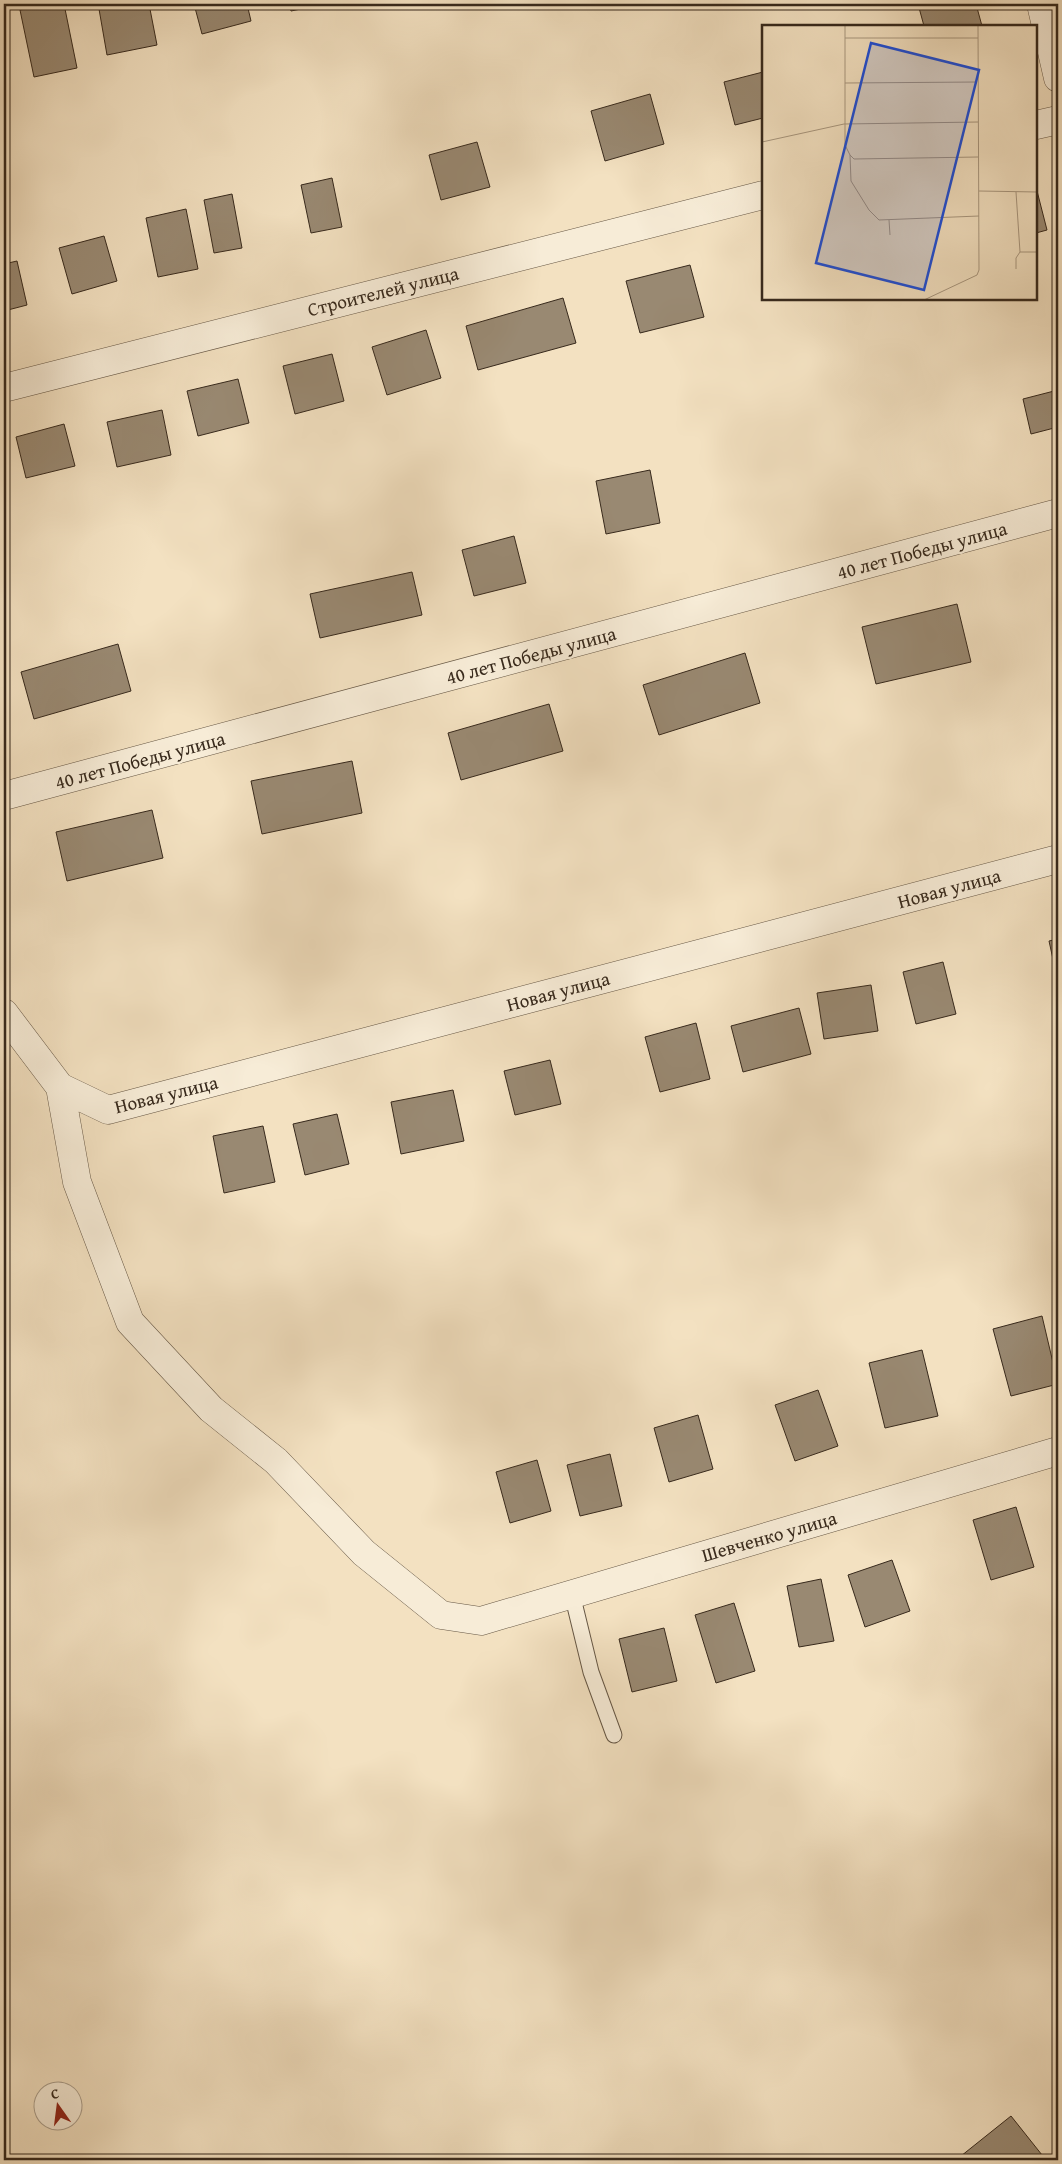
<svg xmlns="http://www.w3.org/2000/svg" width="1062" height="2164" font-family="'Gentium Book Plus',serif">
<rect width="100%" height="100%" fill="#f3e1c1"/>
<filter id="stains"><feTurbulence type="fractalNoise" baseFrequency=".004" numOctaves="4"/><feColorMatrix values="0 0 0 0 .2 0 0 0 0 .09 0 0 0 0 .02 0 0 0 .5 -.17"/></filter>
<radialGradient id="worn" r=".72"><stop offset=".6" stop-color="#630" stop-opacity="0"/><stop offset="1" stop-color="#630" stop-opacity=".3"/></radialGradient>
<path fill="#998972" stroke="#37291c" d="M53 4H64L77 68 34 77 20 10Z
M124 4H149L157 45 107 55 99 9Z
M194 4H247L251 21 202 34Z
M289 4H325L291 11Z
M918 4H976L982 26H924Z
M763 72V118L735 125 724 82Z
M650 94 664 144 605 161 591 111Z
M477 142 490 187 441 200 429 155Z
M332 178 342 227 311 233 301 185Z
M1036 187 1047 230 1036 233Z
M232 194 242 248 214 253 204 200Z
M186 209 198 269 158 277 146 218Z
M104 236 117 281 72 294 59 248Z
M17 261 27 305 4 311V264Z
M690 265 704 317 640 333 626 281Z
M563 298 576 343 478 370 466 326Z
M426 330 441 378 387 395 372 347Z
M332 354 344 401 295 414 283 366Z
M238 379 249 423 198 436 187 391Z
M1058 390V427L1031 434 1023 399Z
M162 410 171 455 117 467 107 422Z
M64 424 75 466 26 478 16 437Z
M650 470 660 523 606 534 596 481Z
M514 536 526 583 474 596 462 550Z
M412 572 422 615 320 638 310 594Z
M957 604 971 662 876 684 862 627Z
M118 644 131 691 34 719 21 672Z
M745 653 760 703 659 735 643 685Z
M549 704 563 751 461 780 448 733Z
M352 761 362 813 262 834 251 781Z
M152 810 163 858 67 881 56 832Z
M1058 939V982L1049 941Z
M943 962 956 1014 916 1024 903 972Z
M871 985 878 1031 824 1039 817 993Z
M799 1008 811 1054 743 1072 731 1026Z
M696 1023 710 1079 660 1092 645 1037Z
M550 1060 561 1104 515 1115 504 1071Z
M453 1090 464 1141 401 1154 391 1102Z
M337 1114 349 1164 305 1175 293 1124Z
M263 1126 275 1182 224 1193 213 1136Z
M1042 1316 1058 1384 1011 1396 993 1329Z
M922 1350 938 1416 885 1428 869 1363Z
M818 1390 838 1446 795 1461 775 1405Z
M698 1415 713 1469 669 1482 654 1428Z
M610 1454 622 1506 580 1516 567 1465Z
M537 1460 551 1511 510 1523 496 1472Z
M1016 1507 1034 1567 991 1580 973 1520Z
M892 1560 910 1611 865 1627 848 1575Z
M821 1579 834 1641 799 1647 787 1586Z
M734 1603 755 1671 716 1683 695 1615Z
M664 1628 677 1681 632 1692 619 1639Z
M1011 2116 1046 2160H964L961 2156Z"/>
<g fill="none" stroke-linecap="round" stroke-linejoin="round">
<defs>
<path id="service" d="M572 1594 591 1672 614 1735"/>
<path id="minor" d="M1036 125 1058 120
M4 388 763 195
M4 1013 60 1087 77 1182 130 1322 211 1409 276 1461 364 1553 441 1615 481 1621 1058 1451
M60 1087 108 1110 1058 859"/>
<path id="tertiary" d="M1041 4 1058 78
M4 796 1058 513"/>
</defs>
<use href="#service" stroke="#665745" stroke-width="17"/>
<use href="#minor" stroke="#665745" stroke-width="29"/>
<use href="#tertiary" stroke="#665745" stroke-width="29"/>
<use href="#service" stroke="#f7ecd7" stroke-width="15"/>
<use href="#minor" stroke="#f7ecd7" stroke-width="28"/>
<use href="#tertiary" stroke="#f7ecd7" stroke-width="28"/>
</g>
<g text-anchor="middle" stroke-width="4.5" stroke-linejoin="round" paint-order="stroke">
<g font-size="19" fill="#37291c" stroke="#f7ecd7">
<text transform="translate(383 291) rotate(-14)" y="7">Строителей улица</text>
<text transform="translate(922 550) rotate(-15)" y="7">40 лет Победы улица</text>
<text transform="translate(531 655) rotate(-15)" y="7">40 лет Победы улица</text>
<text transform="translate(140 760) rotate(-15)" y="7">40 лет Победы улица</text>
<text transform="translate(949 888) rotate(-15)" y="7">Новая улица</text>
<text transform="translate(558 991) rotate(-15)" y="7">Новая улица</text>
<text transform="translate(166 1094) rotate(-14)" y="7">Новая улица</text>
<text transform="translate(769 1536) rotate(-16)" y="7">Шевченко улица</text>
</g>
</g>
<g transform="translate(762 25)">
<rect width="275" height="275" fill="#f3e1c1"/>
<path fill="none" stroke="#a8977f" stroke-width="1" d="M83 0V120L88 130 89 156 107 185 117 195 217 191M83 13H216M83 58 215 57M0 117 82 99 216 97M88 130 92 134 216 132M217 166 275 167M254 167 258 227H275M127 195 128 210M254 244V233L258 227M162 275 215 250 217 245 216 0"/>
<path fill="#1d4ed8" fill-opacity="0.15" stroke="#1d4ed8" stroke-width="2.5" d="M109 18 217 45 162 265 54 238Z"/>
<rect width="275" height="275" fill="none" stroke="#37291c" stroke-width="2.5"/>
</g>
<rect width="1062" height="2164" fill="none" stroke="#f3e1c1" stroke-width="20"/>
<rect x="5" y="5" width="1052" height="2154" fill="none" stroke="#37291c" stroke-width="2.5"/>
<rect x="10" y="10" width="1042" height="2144" fill="none" stroke="#37291c"/>
<g transform="translate(58 2106) rotate(346)"><circle r="24" fill="#f7ecd7" stroke="#aa9e8c"/>
<path d="M0-4L9 19L0 12L-9 19Z" fill="#8f2418"/>
<text y="-8" font-size="14" font-weight="bold" text-anchor="middle" fill="#37291c">С</text>
</g>
<rect width="100%" height="100%" filter="url(#stains)"/>
<rect width="100%" height="100%" fill="url(#worn)"/>
</svg>
